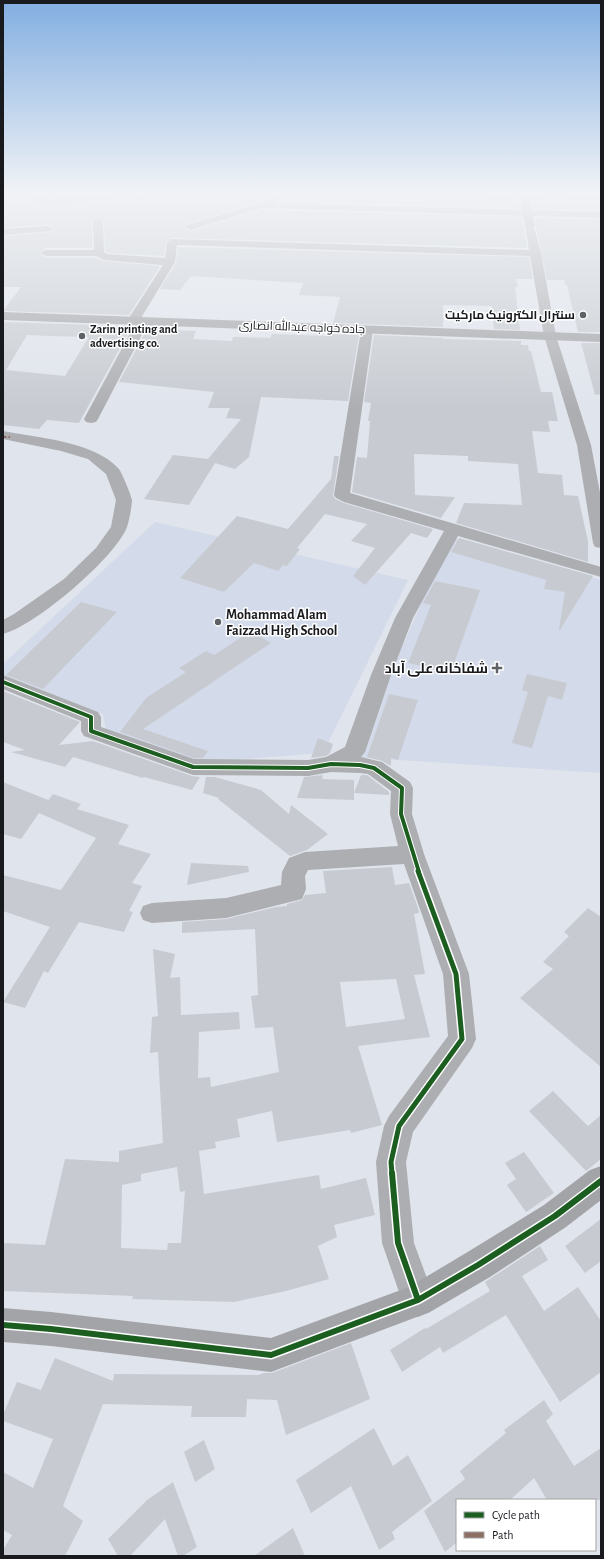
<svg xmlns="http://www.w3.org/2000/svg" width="604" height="1559" font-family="'Alegreya Sans',Cairo,sans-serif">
<rect width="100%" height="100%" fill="#e0e4ec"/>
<path fill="#d3dae9" d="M155 522 408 580 323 753 194 763 106 730 103 714 3 677V664Z
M451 537 601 580V773L353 757Z"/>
<path fill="#c7cbd1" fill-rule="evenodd" d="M3 192H30L39 205 48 207 137 196 143 192H402L517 196 520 208 280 202 281 198 274 195 265 200 187 224 184 227 190 231 263 210 522 217 527 248 172 238 166 242 164 256 108 253 105 251 104 221 97 217 92 221V248H46L40 254 46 258H96L104 261 160 266 129 315 3 311 21 287H3V236L51 232 54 229 48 224 3 228Z
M42 192H106L49 198Z
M538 194 601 196V210L533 209 530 196H538Z
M535 218 601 219V332H578L567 285H565L564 280H547L536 227Z
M178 247 529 257 533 279H516L518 287H515L520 330 494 329 492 306 443 305V327L333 323 340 297 299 295 303 283 191 276 180 290 160 289 176 263Z
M3 322 128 326 127 328H131L79 423 47 420 39 429 3 425ZM27 335 49 336 89 337 65 376 6 370Z
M147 329 196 331 193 339 232 341 233 337 270 338 272 334 330 336 331 334 359 335 348 401 261 397 249 457 235 469 215 463 189 505 144 499 173 455 208 459 241 419 226 418 230 408H208L214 392 119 382Z
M374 335 443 338V339L521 341V345H528L529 351H531L541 392H552L558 421H548L550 432 532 431 538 473 562 475 564 495 578 496 588 541V562L456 523 464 503 522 505 518 464 468 461V456L414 454 415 495 455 497 441 518 352 492 357 457 367 458 370 421H368L371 403 364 402Z
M581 343H601V394L595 395Z
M334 456H339L333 495 335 499 344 503 433 529 427 538 411 533 365 585 353 576 375 548 351 541 367 524 325 514 297 548 300 549 287 566 283 565 278 571 254 563 224 592 180 578 237 516 288 529 331 479Z
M459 538 593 576 560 630 559 629 565 592 544 589 546 580 451 552Z
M435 581 480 590 451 672 408 663 431 605 423 603Z
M81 602 117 612 43 689 6 675Z
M251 631 271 643 143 729 208 751 203 758H194L120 732 146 698 186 672 179 668 206 651 214 655Z
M527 674 567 683 562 700 548 696 532 748 512 743 528 692 522 690Z
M3 691 80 722 59 745 93 741 192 776 200 777 192 790 144 777 143 778 73 757 65 767 11 752 25 750 3 742Z
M389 694 418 700 398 760 391 758V766L382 761 367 757Z
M318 738 333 744 330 753 326 756 311 758Z
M323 775 322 779 354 780V800L297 798 304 777Z
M361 775H367L389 792V795L354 793Z
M206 777H215L261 790 289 814 291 805 328 834 307 850 290 856 218 799 219 798 203 793Z
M3 782 48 800 47 802 53 794 81 804 77 809 129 825 118 844 151 854 132 883 142 886 129 911 133 912 124 932 79 922 48 973 44 971 25 1008 3 1002 50 927 3 911V875L61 890 96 838 39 813 21 839 3 834Z
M191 863 248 866 249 872 187 885Z
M392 867 395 885 409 883 418 908 419 913 414 914 425 974 414 975 430 1037 358 1046 382 1125 351 1133 350 1130 277 1142 272 1111 237 1119 240 1137 215 1142 216 1148 199 1151 204 1194 319 1175 321 1189 366 1178 375 1215 334 1225 337 1237 318 1246 329 1279 286 1291 234 1302 132 1299 133 1296 3 1291V1243L45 1245 65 1159 119 1162V1151L163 1143 158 1052 150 1053 152 1017 158 1016 153 949 175 954 170 978 180 977 181 1015 239 1012 240 1029 199 1032 198 1078 210 1077 211 1087 279 1072 273 1027 255 1028 251 996 258 995 255 929 182 933V922L226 919 276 907 287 906V904L302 900 305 895 326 893 323 871ZM396 979 405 1019 346 1027 340 982ZM177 1167 180 1192 185 1191 181 1243H168L167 1250 121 1248 122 1185 141 1181V1174Z
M588 908 601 917V1067L520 998 553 969 543 962 569 936 564 932Z
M553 1091 588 1126 601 1115V1159L586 1171 529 1111Z
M524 1152 554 1193 526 1212 507 1185 516 1179 505 1163Z
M601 1219V1261L585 1273 565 1246Z
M540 1246 548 1260 522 1276 544 1311 578 1287 601 1321V1372L560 1402 506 1315 443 1353 440 1347 402 1372 390 1350 425 1328 426 1329 490 1291 485 1282Z
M351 1343 370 1399 286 1435 277 1400 247 1399 246 1417H191L192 1406 103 1404 63 1506 83 1521 65 1556H3V1550L12 1535 3 1530V1472L33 1488 53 1439 3 1421V1415L17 1382 41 1390 55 1358 113 1381 114 1374 258 1375 264 1373H272Z
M544 1400 553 1414 546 1421 574 1466 601 1448V1500H547L534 1478 510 1500H457V1542L445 1552 424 1511 465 1479 460 1471 506 1433 504 1430Z
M374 1428 393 1466 408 1455 432 1501 392 1532 395 1539 379 1550 351 1486 311 1513 296 1480Z
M204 1440 215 1469 195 1482 184 1452Z
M173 1482 197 1547 183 1556H178L165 1519 130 1556H118L108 1539 147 1500Z
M293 1528 305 1556H254Z"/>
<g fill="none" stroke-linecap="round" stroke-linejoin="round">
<path fill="#adaeb1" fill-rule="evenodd" d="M31 192H40L48 200 117 192H142L137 195 48 206 40 204Z
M275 196 280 199 276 203 601 212V218L263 208 190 230 185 227 187 225 266 201Z
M98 218 103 221 104 252 107 254 165 258 167 242 172 239 529 250 525 225 527 223H533L541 253 556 336 591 445 601 498V548L595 547 593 543 577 445 544 336 530 256 177 245 175 262 141 318H147L149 321 98 419 96 422 91 423 86 422 84 419 135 324H129L127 321 163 265 104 260 96 256H46L41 253 46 250H94L93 221Z
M48 226 53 229 51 231 3 235V229Z
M367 326 371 327 373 330 350 493 601 567V577L458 536 413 618 391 675 365 752 361 757 382 762 410 782 413 788 412 814 424 854 469 974 476 1039 472 1048 413 1132 406 1162 414 1243 435 1300 430 1312 418 1317 406 1312 382 1243 376 1162 384 1126 389 1116 448 1036 443 974 404 864 308 870 305 876 306 889 302 899 226 918 152 923 143 920 140 913 143 906 152 903 226 898 281 885 282 872 289 858 305 852 398 846 390 814 391 791 368 774 360 773 331 772 308 776 193 775 84 736 81 731V721L3 689V675L98 712 101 717V727L194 759 308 760 326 757 345 747 371 675 395 618 444 531 344 502 336 498 334 495 361 330 363 327Z
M3 431C38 438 94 441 119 469 122 473 131 495 132 500 132 505 129 522 127 527 115 558 35 626 3 634V620L14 614 64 579 96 548 111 527 116 500 106 474 88 459 61 451 3 439Z"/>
<path fill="#a3a4a8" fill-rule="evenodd" d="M518 192H528L535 225 533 227H527L525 225Z
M3 312 601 334V342L3 320Z
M601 1166V1200L566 1227 490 1277 430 1312 271 1372 51 1346 3 1342V1308L51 1312 271 1338 409 1287 466 1253 544 1205 590 1170Z"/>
<path stroke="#8d6e63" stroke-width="2" stroke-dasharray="3.5 2" stroke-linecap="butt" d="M3 437H10"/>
<defs>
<path id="cycleway-far2" d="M3 682 91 717V731L193 767 308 768 331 764 360 765 374 768 402 788 401 814 419 872"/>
<path id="cycleway-far1" d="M392 1174 391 1162 399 1126 462 1039 456 974 418 871"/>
<path id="cycleway" d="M392 1173 398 1243 418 1300
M3 1325 51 1329 271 1355 418 1300 478 1265 555 1216 601 1181"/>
</defs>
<use href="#cycleway-far2" stroke="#fff" stroke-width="6"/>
<use href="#cycleway-far1" stroke="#fff" stroke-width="8"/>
<use href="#cycleway" stroke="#fff" stroke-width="9"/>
<use href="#cycleway-far2" stroke="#1b5e20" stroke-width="4"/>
<use href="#cycleway-far1" stroke="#1b5e20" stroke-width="5"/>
<use href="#cycleway" stroke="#1b5e20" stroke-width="6"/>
</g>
<linearGradient id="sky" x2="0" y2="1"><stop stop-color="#82aee1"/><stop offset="0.47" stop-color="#f1f3f6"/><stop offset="1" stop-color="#f1f3f6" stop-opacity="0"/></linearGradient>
<rect width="604" height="410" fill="url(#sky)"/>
<g fill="#5e6166" stroke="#fff" stroke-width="1.5">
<circle cx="583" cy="315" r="4"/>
<circle cx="82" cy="336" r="4"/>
<circle cx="218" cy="622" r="4"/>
<path d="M495 662h4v4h4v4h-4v4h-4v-4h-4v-4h4z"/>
</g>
<g text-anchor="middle" stroke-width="3" stroke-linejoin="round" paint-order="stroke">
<g font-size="12" font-weight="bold" fill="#181a1e" stroke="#fff" text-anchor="end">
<text x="575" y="319">سنترال الکترونیک مارکیت</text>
<text x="90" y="333" text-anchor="start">Zarin printing and<tspan x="90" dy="14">advertising co.</tspan></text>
</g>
<g font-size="12" fill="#181a1e" stroke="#fff">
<text transform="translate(302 327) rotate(2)" y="4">جاده خواجه عبدالله انصاری</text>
</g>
<g font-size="14" font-weight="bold" fill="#181a1e" stroke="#fff" text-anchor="start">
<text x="226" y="619">Mohammad Alam<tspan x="226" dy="16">Faizzad High School</tspan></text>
<text x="488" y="673" text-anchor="end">شفاخانه علی آباد</text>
</g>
</g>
<rect width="604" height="1559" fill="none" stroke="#181a1e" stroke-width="8"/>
<rect x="456" y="1499" width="140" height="52" fill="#ffffff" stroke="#a3a3a5"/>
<rect x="464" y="1512" width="20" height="6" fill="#1b5e20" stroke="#a3a3a5"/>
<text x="492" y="1519" font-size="12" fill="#181a1e">Cycle path</text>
<rect x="464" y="1532" width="20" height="6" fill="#8d6e63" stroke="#a3a3a5"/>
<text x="492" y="1539" font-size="12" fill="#181a1e">Path</text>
</svg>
